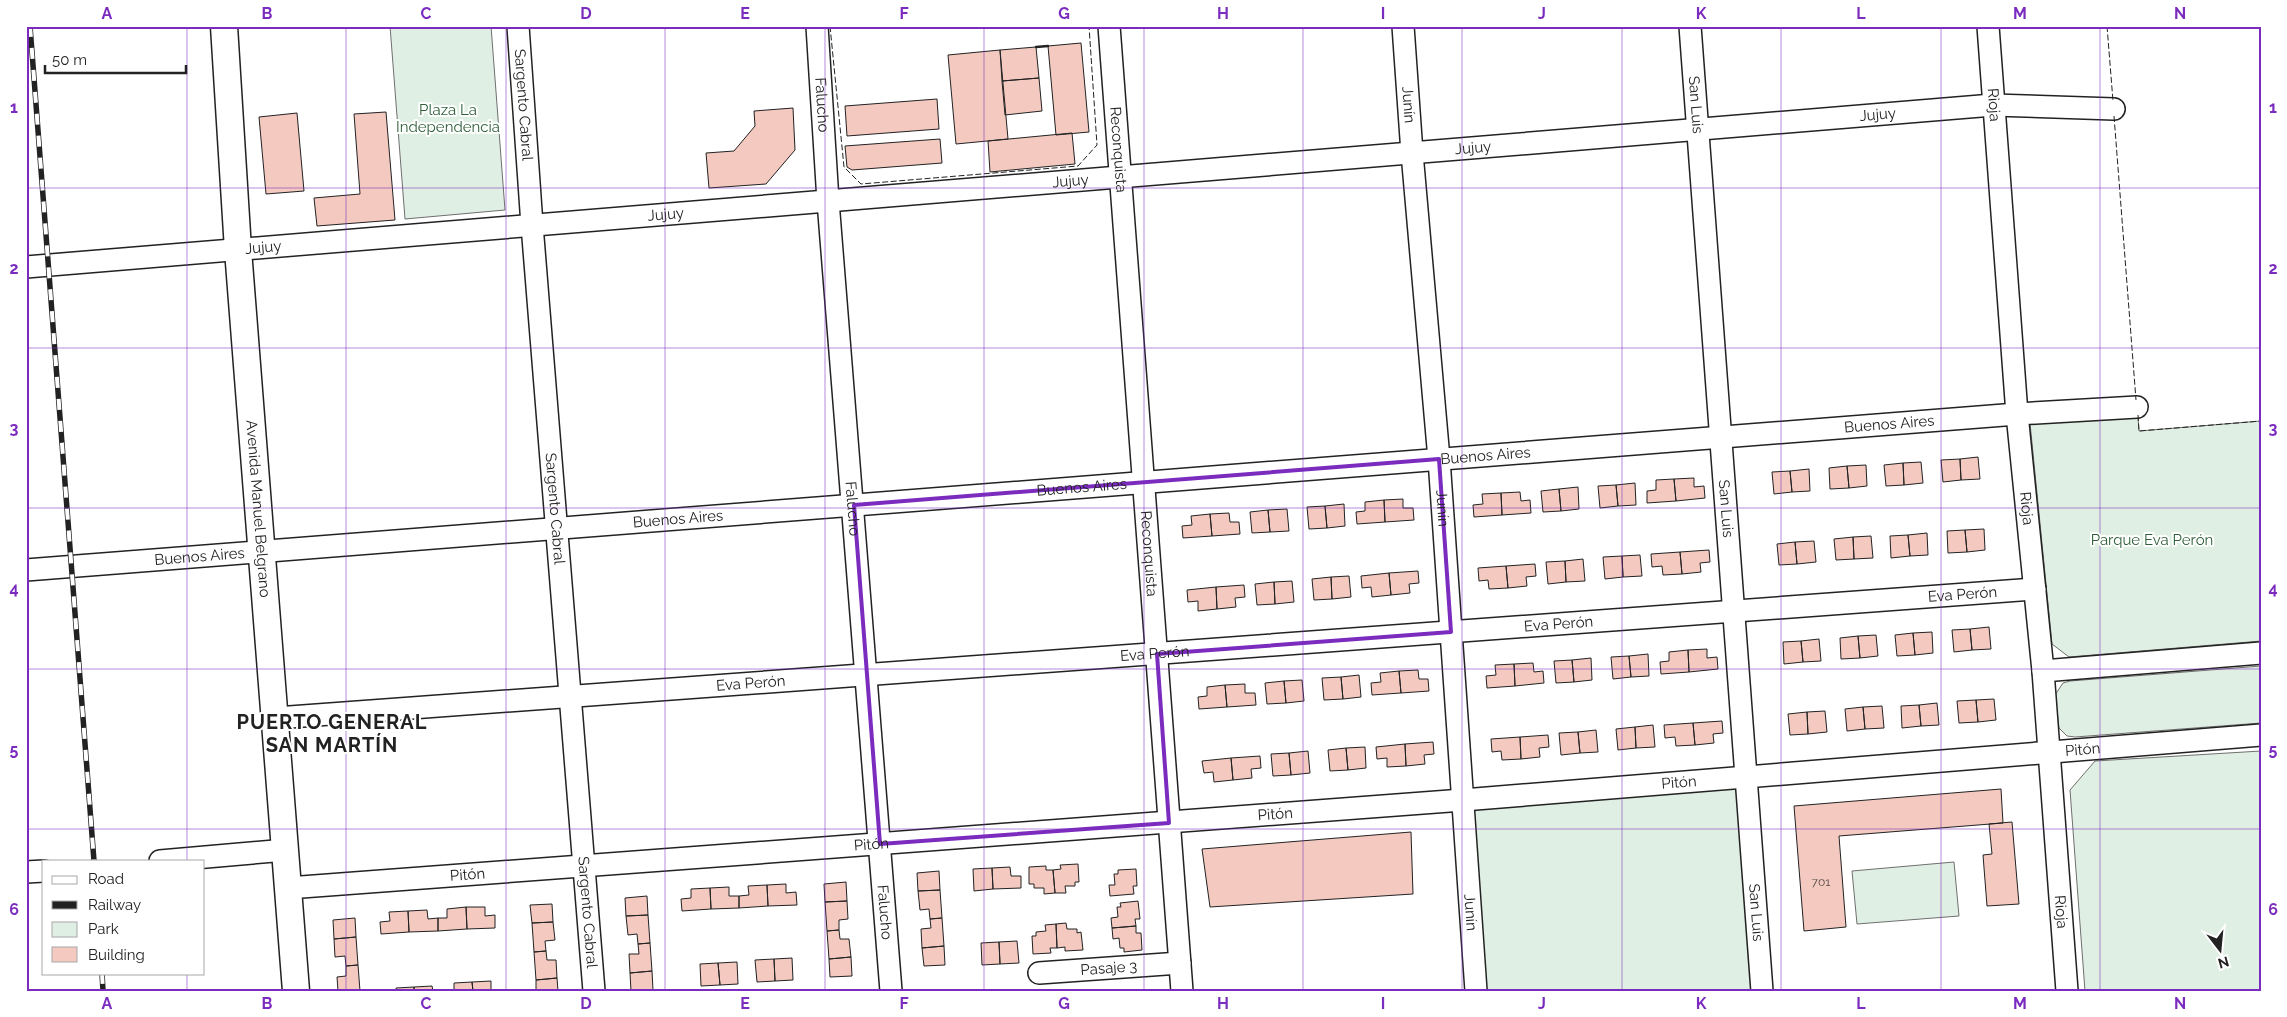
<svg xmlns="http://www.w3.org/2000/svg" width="2287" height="1017" font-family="Raleway,sans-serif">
<rect width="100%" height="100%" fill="#fff"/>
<path fill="#e0efe3" stroke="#6f6f6f" d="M390 26H491L505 210 405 219Z
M2138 417 2139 431 2261 421V641L2069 657 2052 644 2030 423Z
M2261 666V723L2075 737 2067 736 2059 728 2055 695 2063 683 2070 681Z
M2261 751V991H2085L2070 790 2095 761Z
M1746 778 1762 991H1476L1463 800Z
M1954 862 1959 916 1857 924 1852 871Z"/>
<path fill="#f3c9c0" stroke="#222" d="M1081 43 1089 132 1056 135 1048 46Z
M1036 47 1039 78 1002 81 1000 50Z
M1000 50 1008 139 956 144 948 55Z
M1039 78 1042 111 1005 115 1002 81Z
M937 99 939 129 847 136 845 106Z
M793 108 795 150 766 184 709 188 706 153 734 151 755 126 754 111Z
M386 112 395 220 317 226 314 198 360 194 354 114Z
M297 113 304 191 266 194 259 117Z
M1072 133 1075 164 990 172 988 141Z
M940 139 942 163 852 170 847 167 845 146Z
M1978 457 1980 479 1961 480 1960 459Z
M1960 459 1961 480 1943 482 1941 460Z
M1921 462 1923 483 1904 485 1903 463Z
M1903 463 1904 485 1886 486 1884 465Z
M1866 465 1867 486 1849 488 1847 466Z
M1847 466 1849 488 1830 489 1829 468Z
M1809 469 1810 491 1792 492 1790 471Z
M1790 471 1792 492 1774 494 1772 472Z
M1694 478V487L1704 486 1705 498 1676 501 1674 479Z
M1674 479 1676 501 1647 503V491L1656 490V480Z
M1635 483 1636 505 1618 506 1616 485Z
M1616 485 1618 506 1600 508 1598 486Z
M1578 487 1579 509 1561 511 1559 489Z
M1559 489 1561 511 1543 512 1541 491Z
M1520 492 1521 501 1530 500 1531 513 1502 515 1501 493Z
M1501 493 1502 515 1474 517 1473 505 1483 504 1482 494Z
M1403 499V508H1413L1414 520 1385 522 1384 500Z
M1384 500 1385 522 1357 524 1356 512 1365 511V502Z
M1344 504 1345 526 1327 528 1325 506Z
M1325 506 1327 528 1309 529 1307 507Z
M1287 509 1289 531 1270 532 1268 510Z
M1268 510 1270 532 1252 533 1250 512Z
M1229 513 1230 522H1239L1240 534 1212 536 1210 514Z
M1210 514 1212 536 1183 538 1182 526 1192 525 1191 516Z
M1984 529 1985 550 1967 552 1965 530Z
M1965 530 1967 552 1948 553 1947 531Z
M1927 533 1928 555 1910 556 1908 535Z
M1908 535 1910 556 1891 558 1890 536Z
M1871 536 1873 558 1854 559 1853 537Z
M1853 537 1854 559 1836 560 1834 539Z
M1814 541 1816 562 1797 564 1795 542Z
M1795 542 1797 564 1779 565 1777 544Z
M1709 550 1710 562 1700 563 1701 572 1682 574 1680 552Z
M1680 552 1682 574 1663 575 1662 566 1652 567 1651 554Z
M1640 555 1642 576 1623 577 1622 556Z
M1622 556 1623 577 1605 579 1603 557Z
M1583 559 1585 581 1566 582 1565 561Z
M1565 561 1566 582 1548 584 1546 562Z
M1535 564 1536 576 1526 577 1527 586 1508 588 1506 566Z
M1506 566 1508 588 1489 589 1488 580 1479 581 1478 568Z
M1418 571 1419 583 1409 584 1410 593 1391 595 1389 573Z
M1389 573 1391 595 1372 597 1371 587 1362 588 1361 576Z
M1349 576 1351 597 1332 599 1331 577Z
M1331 577 1332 599 1314 600 1312 579Z
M1292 581 1294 602 1275 604 1274 582Z
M1274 582 1275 604 1257 605 1255 584Z
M1244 585 1245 597 1235 598 1236 607 1217 609 1216 587Z
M1216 587 1217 609 1198 611V601L1188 602 1187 590Z
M1989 627 1991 649 1972 650 1970 629Z
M1970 629 1972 650 1954 652 1952 630Z
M1932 632 1933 653 1915 655 1913 633Z
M1913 633 1915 655 1897 656 1895 635Z
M1876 635 1878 656 1860 658 1858 636Z
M1858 636 1860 658 1841 659 1840 638Z
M1819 639 1821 661 1803 662 1801 641Z
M1801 641 1803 662 1784 664 1783 642Z
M1707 649V658L1717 657 1718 669 1689 672 1688 650Z
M1688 650 1689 672 1661 674 1660 662 1669 661V652Z
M1648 654 1649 676 1631 677 1629 656Z
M1629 656 1631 677 1613 679 1611 657Z
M1591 658 1592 680 1574 682 1572 660Z
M1572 660 1574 682 1556 683 1554 661Z
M1533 663 1534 672 1543 671 1544 683 1515 686 1514 664Z
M1514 664 1515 686 1487 688 1486 676 1496 675 1495 665Z
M1418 670 1419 679H1428L1429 691 1401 693 1399 671Z
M1399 671 1401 693 1372 695 1371 683 1381 682 1380 673Z
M1359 675 1361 697 1343 699 1341 677Z
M1341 677 1343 699 1324 700 1322 678Z
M1302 680 1304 701 1286 703 1284 681Z
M1284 681 1286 703 1267 704 1265 683Z
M1245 684V693H1255L1256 705 1227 707 1225 685Z
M1225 685 1227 707 1199 709 1198 697 1207 696V687Z
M1994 699 1996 720 1978 722 1976 700Z
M1976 700 1978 722 1959 723 1957 701Z
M1937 703 1939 725 1921 726 1919 705Z
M1919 705 1921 726 1902 728 1901 706Z
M1882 706 1884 728 1865 729 1863 707Z
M1863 707 1865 729 1847 731 1845 709Z
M1825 711 1827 732 1808 734 1807 712Z
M1807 712 1808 734 1790 735 1788 714Z
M1722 721 1723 733 1713 734 1714 743 1695 745 1693 723Z
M1693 723 1695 745 1676 746 1675 737 1665 738 1664 725Z
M1653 725 1655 747 1636 748 1635 727Z
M1635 727 1636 748 1618 750 1616 729Z
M1596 730 1598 752 1580 753 1578 732Z
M1578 732 1580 753 1561 755 1559 733Z
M1548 735 1549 747 1539 748 1540 757 1521 759 1520 737Z
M1520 737 1521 759 1502 760 1501 751 1492 752 1491 739Z
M1433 742 1434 754 1424 755 1425 764 1406 766 1405 744Z
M1405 744 1406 766 1387 767V758L1377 759 1376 747Z
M1365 747 1366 768 1348 770 1346 748Z
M1346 748 1348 770 1330 771 1328 750Z
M1308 751 1310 773 1291 775 1289 753Z
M1289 753 1291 775 1273 776 1271 754Z
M1260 756 1261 768 1251 769 1252 778 1233 780 1231 758Z
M1231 758 1233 780 1214 782 1213 772 1204 773 1202 761Z
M2001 789 2003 823 1839 836 1846 927 1804 931 1794 806Z
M2012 822 2019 904 1987 906 1983 855 1992 854 1989 824Z
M1411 832 1413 894 1210 907 1202 849Z
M1078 864 1079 882H1075V886H1065L1066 893H1055L1053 870 1061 869 1060 865Z
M1046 866V870H1053L1055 893 1044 894V888H1034V884H1029V867Z
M1010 867 1011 876H1021V888L993 889 992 868Z
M992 868 993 889 974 891 973 869Z
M1136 869 1137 886H1133L1134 894 1110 896 1109 885H1115L1114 874H1118V870Z
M939 871 940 890 918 891 917 873Z
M846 882 847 901 825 902 824 884Z
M786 884V893L796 892 797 905 768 906 767 885Z
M767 885 768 906 739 908V896L749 895 748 886Z
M729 887V896H739V908L711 909 710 888Z
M710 888 711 909 682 911 681 899 691 898V889Z
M940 890 942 918 930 919 929 909 920 910 918 891Z
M647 896 648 915 626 916 625 898Z
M847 901 848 919 839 920V930L827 931 825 902Z
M1138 901 1140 919H1135L1136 926 1112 928 1111 918 1118 917 1117 907H1121L1120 903Z
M552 904 553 922 532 923 530 905Z
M466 907H485V916L495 915V928L467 929Z
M466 907 467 929 438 931V918H447V909Z
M427 910 428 919 438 918V931L409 932 408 911Z
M408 911 409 932 381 934 380 922 390 921 389 912Z
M648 915 650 943 638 944 637 934 628 935 626 916Z
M355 918 356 937 334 939 333 920Z
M942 918 944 946 922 948 921 929 931 928 930 919Z
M553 922 555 940 545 941 546 951 534 952 532 923Z
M1066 923 1067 929H1077V933L1081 932 1083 950 1065 951V947L1057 948 1056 924Z
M1056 924 1057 948H1050L1051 953 1033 954 1032 936H1036V932L1046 931 1045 925Z
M1136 926V933H1141L1142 950 1124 952V948H1120L1119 938 1113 939 1112 928Z
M839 930 840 939H849L851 957 829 959 827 931Z
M356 937 358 965 346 966 345 956 335 957 334 939Z
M1017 941 1019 963 1000 964 999 942Z
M999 942 1000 964 982 965 981 943Z
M650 943 652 971 630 973 629 954H639L638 944Z
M944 946 945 965 924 966 922 948Z
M546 951 547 960H556L557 978 536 980 534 952Z
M851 957 852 976 830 977 829 959Z
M792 958 793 980 775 981 774 959Z
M774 959 775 981 757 982 755 960Z
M737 962 738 984 720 985 718 963Z
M718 963 720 985 701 986 700 964Z
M358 965 360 991H338L337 977 346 976V966Z
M652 971 653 990 631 991 630 973Z
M557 978 558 991H536V980Z
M491 981V991H473L472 982Z
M472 982 473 991H454V983Z
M432 986 433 991H414V987Z
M414 987V991H396V988Z"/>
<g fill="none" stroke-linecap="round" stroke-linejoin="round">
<defs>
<g id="minor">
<path id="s1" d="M518 26 532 225 594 991"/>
<path id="s2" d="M817 26 828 201 891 991"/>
<path id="s3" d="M1109 26 1182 991"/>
<path id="s4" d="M1403 26 1412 153 1439 459 1476 991"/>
<path id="s5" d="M1690 26 1762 991"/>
<path id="s6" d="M1988 26 2017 414 2043 671 2067 991"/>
<path id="s7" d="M26 267 1993 105 2114 109"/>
<path id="s8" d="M26 570 2017 414 2137 407"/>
<path d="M2043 671 2261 653"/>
<path id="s9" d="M276 718 2035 589"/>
<path d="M160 861 286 850"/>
<path d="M26 872 44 871"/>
<path id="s10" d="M288 888 1463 800 2261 735"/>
<path id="s11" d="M1039 973 1180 963"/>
</g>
<g id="major">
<path id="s12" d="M224 26 238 250 296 991"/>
</g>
</defs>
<use href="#minor" stroke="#222" stroke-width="24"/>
<use href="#major" stroke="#222" stroke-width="29"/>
<use href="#minor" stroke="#fff" stroke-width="21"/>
<use href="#major" stroke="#fff" stroke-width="26"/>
<defs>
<path id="rail" d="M30 26 94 861
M102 973 103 991"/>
</defs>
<use href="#rail" stroke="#222" stroke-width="5.5"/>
<use href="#rail" stroke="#fff" stroke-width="4" stroke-dasharray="11" stroke-linecap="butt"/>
<path stroke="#222" stroke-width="1" stroke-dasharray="6 2.5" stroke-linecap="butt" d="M830 26 844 167 861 184 1078 166 1097 145 1089 26
M2107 26 2113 101
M2114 116 2136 400
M2138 415 2139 431 2261 421"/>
<path stroke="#222" stroke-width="2.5" d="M1036 47 1048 46"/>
</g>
<path fill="none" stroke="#7b2cbf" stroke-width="4" stroke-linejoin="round" d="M1439 459 1451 632 1157 654 1169 823 880 844 854 505Z"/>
<path fill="none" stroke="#7b2cbf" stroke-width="1" stroke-opacity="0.55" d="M187 26V861M346 26V991M506 26V991M665 26V991M825 26V991M984 26V991M1144 26V991M1303 26V991M1462 26V991M1622 26V991M1781 26V991M1941 26V991M2100 26V991M26 188H2261M26 348H2261M26 508H2261M26 669H2261M26 829H2261M187 973V991"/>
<g text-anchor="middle" stroke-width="4" stroke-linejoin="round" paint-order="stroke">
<g font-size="12" fill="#564c4a">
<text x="1821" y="886">701</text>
</g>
<g font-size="15" fill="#222" stroke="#fff">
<text dy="5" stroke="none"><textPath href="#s1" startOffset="79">Sargento Cabral</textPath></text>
<text dy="5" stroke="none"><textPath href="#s2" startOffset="79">Falucho</textPath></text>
<text dy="5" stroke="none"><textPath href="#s4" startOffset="79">Junín</textPath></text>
<text dy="5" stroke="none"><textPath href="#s5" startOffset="79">San Luis</textPath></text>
<text dy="5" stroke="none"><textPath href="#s6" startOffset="79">Rioja</textPath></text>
<text dy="5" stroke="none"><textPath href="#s7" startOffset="1858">Jujuy</textPath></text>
<text dy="5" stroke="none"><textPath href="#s7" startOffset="1452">Jujuy</textPath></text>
<text dy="5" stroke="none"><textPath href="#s3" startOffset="124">Reconquista</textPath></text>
<text dy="5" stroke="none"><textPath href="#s7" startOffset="1048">Jujuy</textPath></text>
<text dy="5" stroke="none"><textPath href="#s7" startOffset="642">Jujuy</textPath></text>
<text dy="5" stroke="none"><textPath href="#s7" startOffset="238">Jujuy</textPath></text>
<text dy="5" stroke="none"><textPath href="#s8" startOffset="1869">Buenos Aires</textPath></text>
<text dy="5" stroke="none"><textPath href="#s8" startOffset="1464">Buenos Aires</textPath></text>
<text dy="5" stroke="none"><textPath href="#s8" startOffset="1059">Buenos Aires</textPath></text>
<text dy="5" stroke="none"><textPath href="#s1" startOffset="484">Sargento Cabral</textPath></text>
<text dy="5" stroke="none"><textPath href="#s2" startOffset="484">Falucho</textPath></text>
<text dy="5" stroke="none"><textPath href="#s4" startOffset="484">Junín</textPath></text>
<text dy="5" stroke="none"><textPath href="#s5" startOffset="484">San Luis</textPath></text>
<text dy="5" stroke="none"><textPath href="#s12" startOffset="484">Avenida Manuel Belgrano</textPath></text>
<text dy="5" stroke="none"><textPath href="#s6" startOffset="484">Rioja</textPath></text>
<text dy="5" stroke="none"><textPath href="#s8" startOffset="654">Buenos Aires</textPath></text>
<text dy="5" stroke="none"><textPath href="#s3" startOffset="529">Reconquista</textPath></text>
<text dy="5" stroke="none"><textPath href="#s8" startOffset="174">Buenos Aires</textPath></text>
<text dy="5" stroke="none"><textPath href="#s9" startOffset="1691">Eva Perón</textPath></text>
<text dy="5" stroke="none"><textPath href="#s9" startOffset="1286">Eva Perón</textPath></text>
<text dy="5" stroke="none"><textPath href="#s9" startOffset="881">Eva Perón</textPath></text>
<text dy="5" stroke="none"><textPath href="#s9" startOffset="476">Eva Perón</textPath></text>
<text dy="5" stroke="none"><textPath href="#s10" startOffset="1800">Pitón</textPath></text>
<text dy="5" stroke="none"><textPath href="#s10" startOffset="1395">Pitón</textPath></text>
<text dy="5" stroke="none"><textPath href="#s10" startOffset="990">Pitón</textPath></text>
<text dy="5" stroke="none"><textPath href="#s10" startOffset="585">Pitón</textPath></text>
<text dy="5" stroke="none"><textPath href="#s10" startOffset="180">Pitón</textPath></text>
<text dy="5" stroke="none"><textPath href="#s1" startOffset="889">Sargento Cabral</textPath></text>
<text dy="5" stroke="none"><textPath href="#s2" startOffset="889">Falucho</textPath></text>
<text dy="5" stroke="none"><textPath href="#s4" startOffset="889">Junín</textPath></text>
<text dy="5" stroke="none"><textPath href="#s5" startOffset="889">San Luis</textPath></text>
<text dy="5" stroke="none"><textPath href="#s6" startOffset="889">Rioja</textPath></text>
<text dy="5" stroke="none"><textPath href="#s11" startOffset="70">Pasaje 3</textPath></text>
</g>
<g font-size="15" fill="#2f5e38" stroke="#fff">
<text x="448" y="115">Plaza La<tspan x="448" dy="17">Independencia</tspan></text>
<text x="2152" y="545">Parque Eva Perón</text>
</g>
<g font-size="20" font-weight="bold" letter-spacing="1" fill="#222" stroke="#fff">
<text x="332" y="729">PUERTO GENERAL<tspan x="332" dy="23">SAN MARTÍN</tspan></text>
</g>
</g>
<rect width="2287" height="1017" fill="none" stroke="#ffffff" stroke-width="55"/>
<rect x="42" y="860" width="162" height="115" fill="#ffffff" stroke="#a7a7a7"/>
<rect x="52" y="876" width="25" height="8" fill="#ffffff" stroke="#a7a7a7"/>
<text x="88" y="884" font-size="15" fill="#222222">Road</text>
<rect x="52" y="901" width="25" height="8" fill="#222222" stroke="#a7a7a7"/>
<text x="88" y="910" font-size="15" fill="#222222">Railway</text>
<rect x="52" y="922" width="25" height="15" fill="#e0efe3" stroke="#a7a7a7"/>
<text x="88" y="934" font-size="15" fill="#222222">Park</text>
<rect x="52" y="947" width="25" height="15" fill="#f3c9c0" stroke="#a7a7a7"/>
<text x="88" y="960" font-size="15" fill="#222222">Building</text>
<g transform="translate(2220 950) rotate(164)" stroke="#ffffff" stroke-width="4" paint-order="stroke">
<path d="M0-4L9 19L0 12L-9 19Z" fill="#222222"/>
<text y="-8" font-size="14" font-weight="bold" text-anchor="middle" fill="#222222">N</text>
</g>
<path d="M45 65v8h141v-8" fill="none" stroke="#222222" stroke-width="2.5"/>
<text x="52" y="65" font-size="15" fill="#222222" stroke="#ffffff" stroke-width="4" paint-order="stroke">50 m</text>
<rect x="28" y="28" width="2232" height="962" fill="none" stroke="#7b2cbf" stroke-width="2"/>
<g font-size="16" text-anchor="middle" font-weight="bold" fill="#7b2cbf">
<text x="107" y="19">A</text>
<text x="267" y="19">B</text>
<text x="426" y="19">C</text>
<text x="586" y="19">D</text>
<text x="745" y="19">E</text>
<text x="904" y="19">F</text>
<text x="1064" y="19">G</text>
<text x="1223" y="19">H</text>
<text x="1383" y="19">I</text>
<text x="1542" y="19">J</text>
<text x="1701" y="19">K</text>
<text x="1861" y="19">L</text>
<text x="2020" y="19">M</text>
<text x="2180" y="19">N</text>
<text x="14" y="113">1</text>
<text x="2273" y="113">1</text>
<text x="14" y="274">2</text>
<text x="2273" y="274">2</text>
<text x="14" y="434">3</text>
<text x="2273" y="434">3</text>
<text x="14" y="594">4</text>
<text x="2273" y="594">4</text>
<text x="14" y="755">5</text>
<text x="2273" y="755">5</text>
<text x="14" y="915">6</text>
<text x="2273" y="915">6</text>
<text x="107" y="1009">A</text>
<text x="267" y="1009">B</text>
<text x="426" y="1009">C</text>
<text x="586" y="1009">D</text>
<text x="745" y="1009">E</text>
<text x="904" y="1009">F</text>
<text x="1064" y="1009">G</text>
<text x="1223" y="1009">H</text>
<text x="1383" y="1009">I</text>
<text x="1542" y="1009">J</text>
<text x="1701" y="1009">K</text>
<text x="1861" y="1009">L</text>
<text x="2020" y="1009">M</text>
<text x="2180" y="1009">N</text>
</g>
</svg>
